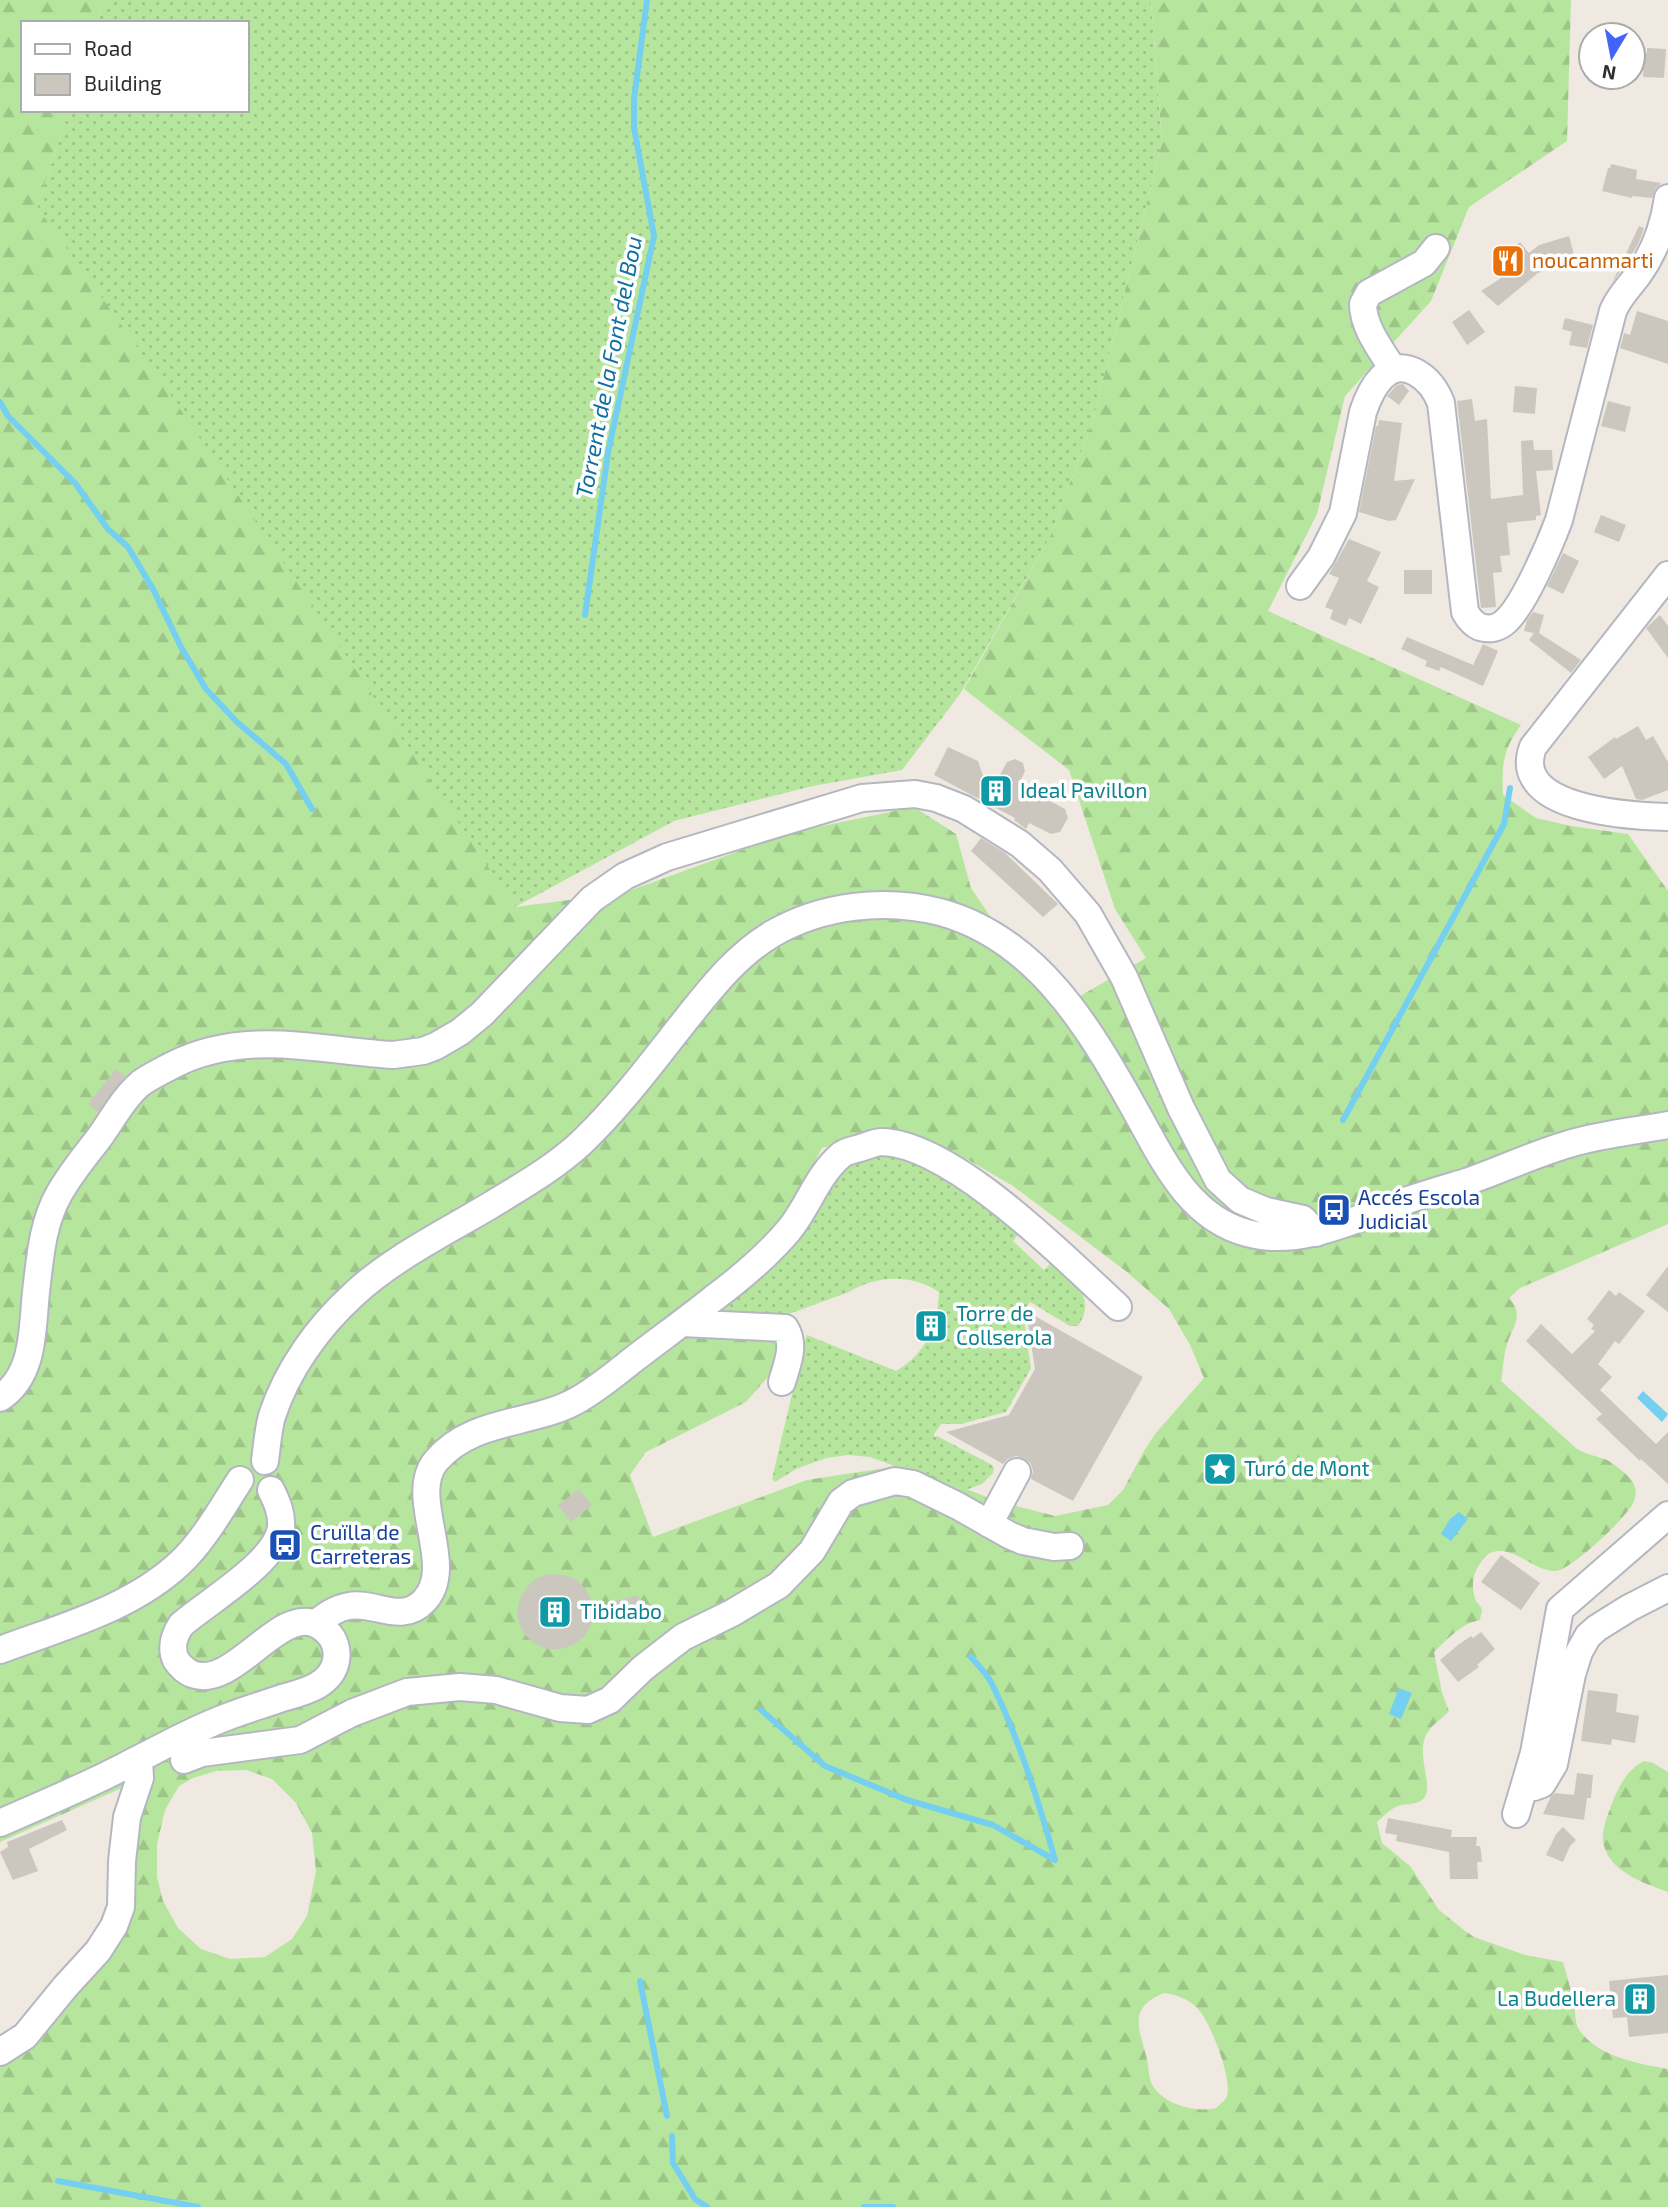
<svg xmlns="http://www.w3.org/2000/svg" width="1668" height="2207" font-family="'Exo 2',sans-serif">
<defs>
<pattern id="grass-dots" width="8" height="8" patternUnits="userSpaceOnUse" patternTransform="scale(1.75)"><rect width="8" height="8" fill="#b6e59e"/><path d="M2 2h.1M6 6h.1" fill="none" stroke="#9dc588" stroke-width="1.8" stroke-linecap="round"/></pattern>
<pattern id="forest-firs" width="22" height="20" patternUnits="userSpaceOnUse" patternTransform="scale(1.75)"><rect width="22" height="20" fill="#b6e59e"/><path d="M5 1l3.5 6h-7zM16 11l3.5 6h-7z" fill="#9dc588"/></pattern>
</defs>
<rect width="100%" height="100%" fill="#efe9e1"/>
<path fill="url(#grass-dots)" d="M100 0H1151L1162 142 1093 420 1051 535 960 694 902 770 813 786 674 821 515 907 37 207 69 110H247V23H97L103 3Z
M891 1151 942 1173 1021 1231 1013 1241 1044 1270 1053 1261C1072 1279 1098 1297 1078 1326H1070L1030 1302 1023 1313 1031 1368 1006 1412 961 1424H941L934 1434V1437L937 1436 992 1465 994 1468 993 1473 982 1484 963 1491 870 1457 848 1455 826 1458 796 1469 775 1482 772 1479 804 1343 807 1335 896 1371C926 1354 938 1325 939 1292 911 1274 877 1275 849 1292L786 1315 714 1314 837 1166Z"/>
<path fill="url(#forest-firs)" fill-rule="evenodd" d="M0 0H100L103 2 97 23H23V110H69L37 207 162 382 515 907 623 893 789 833 914 807 956 834 971 888 1054 1011 1146 958 1115 909 1069 770 964 689 1051 535 1093 420 1162 142 1151 0H1571L1567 141 1469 207 1431 301 1345 396 1317 514 1268 611 1521 725C1502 752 1502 763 1503 795L1536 818 1571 826 1628 834 1668 891V1224L1520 1288 1509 1298C1526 1318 1511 1326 1506 1348 1503 1359 1503 1371 1501 1381L1577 1449C1587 1455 1597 1456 1607 1460 1614 1464 1627 1474 1632 1481 1636 1487 1637 1494 1634 1501 1629 1516 1571 1570 1556 1571 1534 1572 1512 1543 1490 1553 1486 1555 1481 1562 1479 1565 1472 1576 1471 1588 1476 1601 1478 1604 1481 1606 1482 1610 1482 1611 1480 1619 1480 1620 1460 1624 1448 1639 1434 1652L1442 1693 1449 1711C1442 1719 1431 1725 1426 1735 1416 1757 1434 1785 1424 1798 1416 1807 1403 1802 1394 1808 1388 1811 1383 1817 1377 1822L1382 1843 1410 1866 1439 1910 1465 1931 1474 1937 1525 1955 1563 1962C1567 1976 1571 1990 1574 2004 1576 2013 1574 2023 1580 2031 1598 2057 1640 2064 1668 2069V2207H0V2040L13 2032 108 1922 124 1787 0 1842ZM883 1132 965 1158 1013 1186 1127 1272 1169 1309 1190 1345 1204 1378 1155 1434 1144 1451 1123 1490 1108 1505 1055 1516 997 1501 905 1465 807 1480 653 1537 630 1475 646 1452 746 1402 773 1371 777 1351 774 1337 695 1335 668 1346 787 1214 822 1148ZM246 1770 272 1779 296 1803 312 1833 316 1871 307 1916 292 1939 265 1957 230 1959 201 1949 178 1928 163 1901 157 1877V1844L165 1810 179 1786 193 1778 216 1771ZM1164 1993C1176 1994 1190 2000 1198 2009 1210 2021 1233 2080 1227 2096 1225 2101 1220 2104 1216 2108 1196 2113 1165 2105 1153 2086 1148 2079 1149 2064 1146 2055 1138 2027 1129 2007 1164 1993Z
M1644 1761 1653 1763 1668 1772V1892C1644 1883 1606 1871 1603 1840 1602 1828 1608 1815 1612 1803 1619 1786 1627 1770 1644 1761Z"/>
<path fill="#75cff0" d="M1643 1391 1668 1414 1662 1422 1637 1398Z
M1459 1512 1468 1519 1451 1541 1441 1534 1450 1519Z
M1399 1688 1412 1693 1401 1719 1389 1714Z"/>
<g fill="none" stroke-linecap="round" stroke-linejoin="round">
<path stroke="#75cff0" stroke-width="6" d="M0 402 8 416 75 483 108 529 128 547 153 589 181 647 206 689 237 722 286 764 312 809
M585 615 608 453 654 236 634 128V99L647 0
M1343 1120 1504 824 1510 788
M971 1657C978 1665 986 1673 991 1682 1018 1736 1039 1802 1055 1860
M761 1710 825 1766 907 1800 993 1825 1055 1860
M640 1981 667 2116
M672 2136 673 2163 695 2199 707 2207
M58 2181 198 2207
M864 2207H893"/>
</g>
<path fill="#cbc7bf" d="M1647 48 1666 49 1664 78 1643 77 1644 53H1647Z
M1611 164 1637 170 1636 179 1661 183 1660 185 1656 188 1652 198 1632 196V198L1602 191 1608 168H1610Z
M1639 226 1644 228 1639 242 1630 258 1612 283Z
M1569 236 1576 262 1538 273 1498 306 1481 291 1501 278 1492 266 1520 242 1529 253 1539 245Z
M1469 310 1485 332 1467 345 1452 322Z
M1637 311 1668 321V364L1620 348 1624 333 1630 335Z
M1565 318 1593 325 1587 348 1569 345 1572 332 1562 329Z
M1403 384 1409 391 1399 405 1387 396 1397 385Z
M1515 386 1537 388 1535 414 1513 412Z
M1472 399 1475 421 1487 419 1491 499 1523 495 1521 441 1533 440 1534 450H1552L1553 470 1536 471 1541 515 1536 516V520L1507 523 1510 555 1500 556 1502 572 1493 573 1496 607 1481 608 1457 401Z
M1608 401 1631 407 1625 432 1601 426Z
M1379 420 1402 423 1394 481 1415 479 1396 520 1389 521 1359 512 1376 426H1378Z
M1601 515 1626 525 1619 542 1594 532Z
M1349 539 1381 552 1367 581 1379 587 1361 624 1349 618 1346 626 1330 619 1333 610 1325 607 1339 578 1329 574Z
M1563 553 1579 561 1563 594 1547 586Z
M1404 570H1432V594H1404Z
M1533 612 1544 615 1539 633 1581 660 1571 673 1529 640 1534 633 1524 631 1527 620Z
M1660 615 1668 626V658L1646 628Z
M1407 637 1473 665 1483 644 1498 651 1483 686 1441 667 1439 671 1425 666 1427 661 1401 649Z
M1638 726 1646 740 1653 736 1668 762V790L1642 800 1636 799 1622 766 1604 779 1588 757 1615 737 1616 739Z
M948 747 978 761 989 795 1007 762 1015 759 1023 763 1025 771 1019 784 1065 809 1068 818 1060 832 1051 834 1029 823 1026 829 1014 820 1015 818 934 775Z
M981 838 1005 853 1058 904 1043 917 971 851Z
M116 1069 125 1076 98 1112 88 1104Z
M1668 1266V1312L1646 1295Z
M1609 1290 1616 1296 1619 1292 1645 1311 1619 1344 1615 1341 1598 1364 1612 1377 1600 1390 1656 1444 1668 1432V1484L1641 1459 1640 1461 1596 1419 1602 1414 1526 1341 1541 1324 1572 1354 1595 1331 1591 1329 1594 1325 1587 1319Z
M1026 1311 1143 1377 1073 1501 1031 1479 1033 1471 1031 1464 1025 1459 1016 1456 1008 1459 1003 1464 946 1432 1009 1415 1035 1369Z
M579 1489 592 1505 571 1522 558 1505Z
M1501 1555 1540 1583 1521 1610 1481 1582Z
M549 1574 563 1575 575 1579 585 1588 598 1612 584 1637 573 1645 561 1649H548L535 1644 525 1635 519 1624 517 1611 520 1598 527 1587 537 1578Z
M638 1595 642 1612 612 1619 608 1603Z
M1481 1632 1495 1649 1477 1665 1479 1667 1458 1682 1440 1660 1458 1645 1471 1636 1473 1638Z
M1588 1690 1618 1694 1616 1712 1639 1716 1635 1743 1612 1739 1611 1745 1581 1741Z
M1577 1773 1593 1775 1591 1798H1587L1584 1820 1543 1814 1551 1796 1555 1793 1574 1795Z
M1388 1818 1452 1830 1451 1837H1477L1476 1846H1480L1481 1852 1482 1862H1477L1478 1879H1450L1449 1852 1396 1841 1397 1835 1385 1833Z
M62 1820 67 1830 29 1849 38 1871 13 1880 0 1852 8 1847 7 1842Z
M1563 1827 1576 1840 1570 1846 1563 1862 1546 1855 1556 1834Z
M1668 1975V2033L1629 2037 1627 2017 1613 2018 1609 1981Z"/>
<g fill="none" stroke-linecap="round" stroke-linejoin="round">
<defs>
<path id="minor" d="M1393 369C1381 350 1363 327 1363 304L1369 293 1424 263 1436 248
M1668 575 1533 747C1509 810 1631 816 1668 817
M1300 586 1321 557 1343 513 1363 412C1371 388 1388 356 1417 373 1429 380 1436 390 1441 403L1465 612C1469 619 1473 624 1480 627 1489 630 1499 628 1506 621 1524 605 1550 544 1559 520L1613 311C1618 298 1629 287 1638 275 1654 253 1664 225 1668 198
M682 1323 785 1328C796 1345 787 1364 782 1382
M0 1398C35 1375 32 1329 36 1292 40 1259 42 1224 59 1194 70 1174 85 1156 99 1138 112 1120 124 1097 141 1083 151 1076 163 1070 173 1065 244 1029 317 1050 393 1055L423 1051 436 1046 460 1032 482 1014 592 899 625 876 667 857 862 798 915 794 936 798 964 809 1020 844 1050 870 1088 914 1124 977 1181 1108 1218 1180 1240 1200 1266 1211 1303 1219 1316 1233
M265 1461C267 1446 268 1430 272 1416 287 1370 318 1327 353 1295 391 1259 446 1232 491 1205 522 1186 554 1168 581 1143 621 1105 654 1060 688 1017 712 987 737 955 772 934 822 905 884 898 940 912 1036 938 1089 1027 1134 1108 1162 1157 1187 1217 1247 1233 1300 1248 1355 1219 1405 1201 1425 1194 1446 1188 1466 1182 1501 1170 1534 1154 1569 1144 1601 1134 1636 1131 1668 1125
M989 1524 1017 1472
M315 1624C325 1616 336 1608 349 1606 375 1601 401 1625 424 1601 458 1566 406 1497 436 1461 471 1419 530 1425 574 1402 595 1391 615 1374 634 1359 660 1339 688 1319 714 1298 741 1278 767 1256 789 1230 808 1207 817 1176 840 1156 845 1151 854 1150 860 1148 867 1146 875 1142 882 1142 953 1144 1066 1259 1118 1307
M0 1650C61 1627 131 1609 180 1563 203 1542 223 1506 240 1480
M184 1760 202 1753 300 1740 352 1713 407 1692 460 1687 496 1690 560 1708 588 1710 610 1700 643 1668 683 1637 732 1613 779 1585 812 1551 841 1502 853 1493 895 1481 913 1484 958 1506 1009 1535 1023 1541 1054 1547 1070 1546
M1526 1785 1534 1787 1542 1784 1554 1764 1572 1674 1579 1652 1588 1636 1597 1628 1629 1608 1668 1588
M1516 1814 1534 1753 1560 1609 1668 1515
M0 1823C36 1807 72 1792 107 1775 148 1755 188 1731 232 1715 248 1709 265 1704 282 1698 303 1692 331 1686 336 1661 338 1651 335 1639 327 1632 286 1590 237 1692 192 1674 185 1671 180 1666 176 1660 170 1647 174 1636 181 1625 207 1602 277 1562 281 1527 282 1513 277 1502 271 1490
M0 2052 25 2036 65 1987 98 1951 114 1926 121 1907 122 1861 127 1817 140 1778 139 1759"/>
</defs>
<use href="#minor" stroke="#b4b7c1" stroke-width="30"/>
<use href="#minor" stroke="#fff" stroke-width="26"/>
</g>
<defs>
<symbol id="restaurant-square" viewBox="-11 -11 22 22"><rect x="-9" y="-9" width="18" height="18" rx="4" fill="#e8710a" stroke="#fff"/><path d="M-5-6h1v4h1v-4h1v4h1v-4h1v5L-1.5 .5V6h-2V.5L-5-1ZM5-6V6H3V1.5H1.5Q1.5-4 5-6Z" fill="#fff"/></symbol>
<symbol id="building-square" viewBox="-11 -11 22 22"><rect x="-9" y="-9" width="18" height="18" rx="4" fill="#0f9aa8" stroke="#fff"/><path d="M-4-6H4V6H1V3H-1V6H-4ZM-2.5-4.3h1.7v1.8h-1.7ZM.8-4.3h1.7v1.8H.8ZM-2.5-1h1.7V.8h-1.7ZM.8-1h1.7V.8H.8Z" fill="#fff"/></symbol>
<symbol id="bus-square" viewBox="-11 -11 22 22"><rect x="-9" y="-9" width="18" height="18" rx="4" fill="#1a4fb4" stroke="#fff"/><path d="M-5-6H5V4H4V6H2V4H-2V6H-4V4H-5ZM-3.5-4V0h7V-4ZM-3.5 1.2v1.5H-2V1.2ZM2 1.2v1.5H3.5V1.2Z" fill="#fff"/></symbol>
<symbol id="sight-square" viewBox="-11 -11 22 22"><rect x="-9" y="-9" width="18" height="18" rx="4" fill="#0f9aa8" stroke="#fff"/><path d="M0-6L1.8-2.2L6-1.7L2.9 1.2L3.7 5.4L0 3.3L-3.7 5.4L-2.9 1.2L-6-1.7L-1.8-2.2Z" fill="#fff"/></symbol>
</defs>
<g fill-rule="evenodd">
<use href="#restaurant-square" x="1489" y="242" width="38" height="38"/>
<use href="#building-square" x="977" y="772" width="38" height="38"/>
<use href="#bus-square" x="1315" y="1191" width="38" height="38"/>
<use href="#building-square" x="912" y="1307" width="38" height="38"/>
<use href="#sight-square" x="1201" y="1450" width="38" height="38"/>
<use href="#bus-square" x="266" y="1526" width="38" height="38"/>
<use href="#building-square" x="536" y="1593" width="38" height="38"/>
<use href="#building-square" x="1621" y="1980" width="38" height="38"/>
</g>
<g text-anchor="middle" stroke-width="7" stroke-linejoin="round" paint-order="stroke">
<g font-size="21" fill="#c56008" stroke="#fff" text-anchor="start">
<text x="1532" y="268">noucanmarti</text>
</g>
<g font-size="21" fill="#0d838f" stroke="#fff" text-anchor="start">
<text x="1020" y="798">Ideal Pavillon</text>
<text x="956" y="1321">Torre de<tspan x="956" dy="24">Collserola</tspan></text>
<text x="1244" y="1476">Turó de Mont</text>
<text x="580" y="1619">Tibidabo</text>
<text x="1616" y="2006" text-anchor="end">La Budellera</text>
</g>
<g font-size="21" fill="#164399" stroke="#fff" text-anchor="start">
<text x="1358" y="1205">Accés Escola<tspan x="1358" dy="24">Judicial</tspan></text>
<text x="310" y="1540">Cruïlla de<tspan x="310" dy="24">Carreteras</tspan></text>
</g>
<g font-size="23" font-style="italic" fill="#0d6fa3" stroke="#fff">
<text transform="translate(609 367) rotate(-79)" y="8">Torrent de la Font del Bou</text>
</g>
</g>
<rect x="21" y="21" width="228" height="91" fill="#ffffff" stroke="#ababab" stroke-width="2"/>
<rect x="35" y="44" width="35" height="10" fill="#ffffff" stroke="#ababab" stroke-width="2"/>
<text x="84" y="56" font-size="21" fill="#2e2e2e">Road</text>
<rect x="35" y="74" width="35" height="21" fill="#cbc7bf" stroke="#ababab" stroke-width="2"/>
<text x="84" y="91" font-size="21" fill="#2e2e2e">Building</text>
<g transform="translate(1612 56) rotate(190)"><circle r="33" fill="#ffffff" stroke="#ababab" stroke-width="2"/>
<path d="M0-5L12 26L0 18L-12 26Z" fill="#4264fb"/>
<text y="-10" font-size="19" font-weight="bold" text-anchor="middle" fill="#2e2e2e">N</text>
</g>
</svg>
